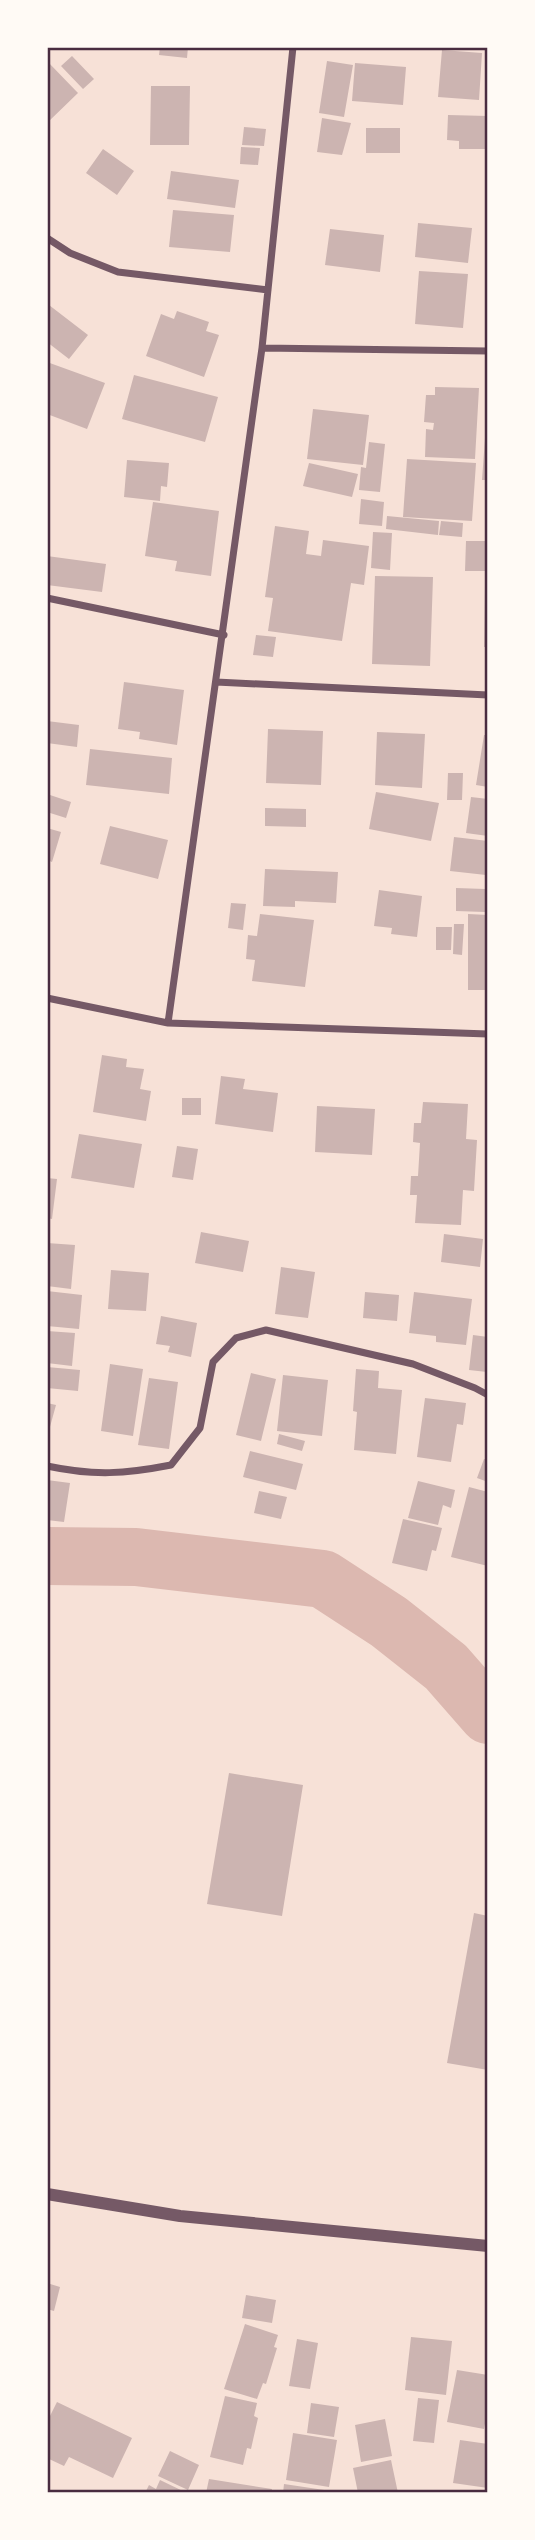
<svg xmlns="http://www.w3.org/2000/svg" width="535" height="2540" font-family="'Varela Round',sans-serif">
<rect width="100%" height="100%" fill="#f7e1d7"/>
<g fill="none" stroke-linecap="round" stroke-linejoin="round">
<path stroke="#dcb8b0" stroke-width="58" d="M47 1556 136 1557 323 1579 389 1622 446 1667 488 1715"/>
</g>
<path fill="#ccb4b1" d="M160 47H188L187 58 159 55Z
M442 50 482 53 479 100 438 97Z
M72 56 94 79 83 89 61 66Z
M47 61 78 93 47 123Z
M327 61 353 65 344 117 319 113Z
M355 63 406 67 403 105 352 101Z
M151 86H190L189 145H150Z
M448 115 488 116V149H459V141L447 140Z
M322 118 351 123 342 155 317 152Z
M244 127 266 129 264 146 242 145Z
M366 128H400V153H366Z
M241 147 260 148 258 165 240 164Z
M103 149 134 171 117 195 86 173Z
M171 171 239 180 235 208 167 199Z
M173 210 234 215 230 252 169 247Z
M418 223 472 228 468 263 415 257Z
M330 229 384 235 380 272 325 265Z
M419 271 468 274 463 328 415 324Z
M49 305 88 335 69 359 47 342Z
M177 311 209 322 206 331 219 335 204 377 146 356 161 314 174 319Z
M47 362 105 383 87 429 47 414Z
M134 375 218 397 205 442 122 419Z
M435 387 479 388 475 459 425 457 426 429 433 430 434 423 424 422 426 395H435Z
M313 409 369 415 363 465 307 459Z
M485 438H488V480H482Z
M369 442 385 444 380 492 359 490 361 467 366 468Z
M407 459 476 463 472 521 403 517Z
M127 460 169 463 167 487 161 486 160 501 124 497Z
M309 463 358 474 352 497 303 486Z
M361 499 384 502 382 526 359 524Z
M153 502 219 511 211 576 175 571 177 561 145 556Z
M387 516 439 521 438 535 386 529Z
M441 521 463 523 462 537 439 535Z
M275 526 309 531 306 554 321 556 323 540 369 546 364 585 351 583 342 641 268 631 273 598 265 597Z
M373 532 392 533 390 570 371 568Z
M466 541H488V571H465Z
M47 556 106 564 102 592 47 585Z
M375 576 433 577 430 666 372 664Z
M485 586H488V647H484Z
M256 635 276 637 273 657 253 655Z
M124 682 184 690 177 745 139 739 140 732 118 729Z
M47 721 79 725 77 747 47 743Z
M268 729 323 731 321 785 266 783Z
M377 732 425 734 422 788 375 785Z
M484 735H488V787L476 785Z
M90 749 172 758 169 794 86 785Z
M448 773H463L462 800H447Z
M376 792 439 803 431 841 369 829Z
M47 794 71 802 66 818 47 812Z
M471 797 488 799V836L466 833Z
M265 808 306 809V827L265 826Z
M110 826 168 840 158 879 100 864Z
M47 828 61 832 52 862 47 860Z
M454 837 488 841 486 875 450 871Z
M265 869 338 872 336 903 295 901V907L263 906Z
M456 888 485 889V912L456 911Z
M379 890 422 896 417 937 391 934 392 928 374 926Z
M231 903 246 904 243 930 228 928Z
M260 914 314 920 305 987 252 981 255 960 246 959 248 935 257 936Z
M468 914 488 915V990H468Z
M454 924H464L462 955 453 954Z
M436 927H452L451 950H436Z
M102 1055 127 1059 126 1067 144 1069 140 1089 151 1091 146 1121 93 1112Z
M221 1076 245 1079 243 1089 278 1093 273 1132 215 1124Z
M182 1098H201V1115H182Z
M423 1102 468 1104 466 1139 477 1140 474 1191 463 1190 461 1225 415 1223 417 1195H410L411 1176H418L420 1143 413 1142 414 1123H421Z
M317 1106 375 1109 372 1155 315 1152Z
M79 1134 142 1144 134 1188 71 1178Z
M177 1146 198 1149 193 1180 172 1177Z
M47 1178 57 1179 52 1219 47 1218Z
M201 1232 249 1241 243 1272 195 1263Z
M444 1234 483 1239 480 1267 441 1262Z
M47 1243 75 1245 71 1289 47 1286Z
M281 1267 315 1272 308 1318 275 1314Z
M111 1270 149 1273 146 1311 108 1309Z
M47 1291 82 1295 79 1329 47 1326Z
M365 1292 399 1295 397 1321 363 1318Z
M414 1292 472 1299 466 1345 436 1342V1336L409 1333Z
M161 1316 197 1323 191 1357 168 1352 170 1346 156 1344Z
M47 1331 75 1333 72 1366 47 1363Z
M473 1335 488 1337 487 1372 469 1370Z
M110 1364 143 1369 133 1436 101 1431Z
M47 1367 80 1370 78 1391 47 1388Z
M356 1369 379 1371 378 1388 402 1390 396 1454 354 1450 357 1412 353 1411Z
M251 1373 276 1379 261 1441 236 1435Z
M283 1375 328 1380 322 1436 277 1431Z
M149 1378 178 1382 169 1449 138 1445Z
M425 1398 466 1403 463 1425 457 1424 451 1462 417 1457Z
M47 1403 56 1405 48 1434H47Z
M279 1434 305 1441 302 1451 277 1444Z
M250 1451 303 1464 296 1490 243 1477Z
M484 1459 488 1460V1482L477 1478Z
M47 1480 70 1483 64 1522 47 1520Z
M418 1481 455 1490 451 1508 443 1505 438 1525 408 1518Z
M469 1487 488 1492V1566L451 1557Z
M259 1491 287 1497 281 1519 254 1513Z
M403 1519 442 1528 436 1551 432 1550 427 1571 392 1563Z
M229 1773 303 1785 282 1916 207 1904Z
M474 1913 488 1916V2070L447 2063Z
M47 2283 60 2287 54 2311 47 2309Z
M246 2295 276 2300 272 2323 242 2318Z
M245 2324 278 2335 274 2347 277 2348 266 2384 263 2383 257 2399 224 2389Z
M411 2337 452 2341 446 2395 405 2390Z
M297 2339 318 2343 310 2389 289 2386Z
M457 2370 488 2375V2408L484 2429 447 2422Z
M225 2396 257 2403 254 2416 258 2418 251 2449 247 2448 243 2465 210 2457Z
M418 2398 439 2400 434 2443 413 2441Z
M57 2402 132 2438 113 2478 69 2457 64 2466 47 2458V2422Z
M311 2403 339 2407 334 2437 307 2433Z
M385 2419 392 2456 361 2462 355 2425Z
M293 2433 337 2440 329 2487 286 2480Z
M460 2440 488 2444V2488L453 2483Z
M170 2451 199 2465 188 2490 158 2476Z
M391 2460 398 2493H358L353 2468Z
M209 2479 272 2489 271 2493H206Z
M160 2480 187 2493H145L149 2485 156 2489Z
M284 2484 331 2491V2493H283Z"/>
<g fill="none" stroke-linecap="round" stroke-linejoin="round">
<path stroke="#755966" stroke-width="7" d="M47 238 70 253 118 272 268 290
M262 348 488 351
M47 598 224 635
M216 682 488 695
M47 998 168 1023 488 1034
M168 1023 262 348 293 47
M47 1466C94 1476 125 1474 171 1465L200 1428 213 1362 236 1338 266 1330 413 1364 475 1388 488 1395"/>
<path stroke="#755966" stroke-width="12" d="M47 2194 180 2216 488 2246"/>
</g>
<rect width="535" height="2540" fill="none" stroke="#fffaf5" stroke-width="98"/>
<rect x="49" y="49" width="437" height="2442" fill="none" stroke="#4a2c40" stroke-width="2.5"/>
</svg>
